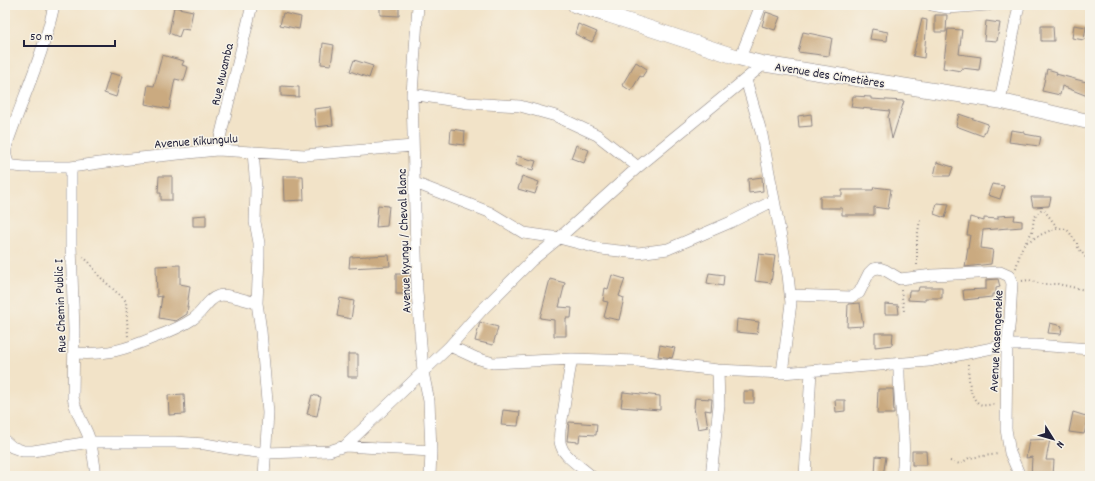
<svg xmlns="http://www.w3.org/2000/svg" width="1095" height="481" font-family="Dekko,sans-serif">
<rect width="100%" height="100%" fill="#f7f3e8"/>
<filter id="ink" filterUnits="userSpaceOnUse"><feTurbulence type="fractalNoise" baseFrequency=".025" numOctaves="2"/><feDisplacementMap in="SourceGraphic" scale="8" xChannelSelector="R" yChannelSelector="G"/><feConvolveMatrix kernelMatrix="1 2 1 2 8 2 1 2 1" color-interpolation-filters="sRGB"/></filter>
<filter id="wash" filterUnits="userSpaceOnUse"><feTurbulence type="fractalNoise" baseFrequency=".012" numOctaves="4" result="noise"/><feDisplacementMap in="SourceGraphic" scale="16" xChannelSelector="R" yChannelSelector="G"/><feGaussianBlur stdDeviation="0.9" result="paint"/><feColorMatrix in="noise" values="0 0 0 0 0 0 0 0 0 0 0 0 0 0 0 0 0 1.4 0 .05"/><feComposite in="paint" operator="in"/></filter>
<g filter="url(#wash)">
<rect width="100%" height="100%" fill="#f2e3c8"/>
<g id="blocks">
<path fill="#caaa80" d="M380 5H399V16L380 15Z
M174 7 193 11 189 30 182 29 179 37 169 33Z
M766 12 780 17 775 30 762 26Z
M283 13 301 17 299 29 280 25Z
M935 15H947L946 32H935Z
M922 19 927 20 924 58 913 56Z
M986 21 1000 23 997 41 984 40Z
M578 24 597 32 592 42 575 34Z
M1074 25 1086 27 1084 40 1072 38Z
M1041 26H1053L1054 41H1041Z
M872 29 888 32 887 41 870 39Z
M948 29 962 30 959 54 981 57 979 70 962 68 961 71 943 68Z
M803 32 832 38 829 56 798 52Z
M323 43 334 45 331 65 321 64Z
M162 55 184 61 182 65 188 67 184 81 175 79 169 109 145 104 148 85 154 86Z
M354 60 373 66 369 78 350 71Z
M636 62 647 69 642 77 640 76 631 91 622 85Z
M1047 69 1057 72 1056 74 1090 83V97L1062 86 1060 95 1042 91Z
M110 73 122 76 116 97 104 93Z
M281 86 299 87V97L281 96Z
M853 96 871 97V99L904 101 892 139 888 117 890 111 851 107Z
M331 107 333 125 316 127 314 109Z
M811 114 812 126 799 127 798 116Z
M959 114 988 124 983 136 956 126Z
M451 129 465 131 464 145 450 143Z
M1011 130 1024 132V134L1041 137 1039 146 1009 142Z
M576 145 589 150 584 163 571 158Z
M517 156 536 161 533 170 515 165Z
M937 162 953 167 950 176H934Z
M159 176H172V200H161V193H158Z
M283 176H303L304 200 284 201Z
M522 176 539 182 535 194 518 189Z
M762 177 763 191 749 193 748 179Z
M992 184 1004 186 1000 199 988 195Z
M874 187 891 189 888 209 874 207V215H842V208H820V196H842V190H873Z
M1031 197H1051L1049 206 1033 207Z
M937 203 949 204 945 218 934 214Z
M378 205 389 206 387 226 376 227Z
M206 215V226H193V216Z
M1015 215 1014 220 1022 221V227L983 230 981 248 993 250 991 264 965 267 970 235H967L970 217 984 221V218L998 219V216Z
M759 254 775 256 771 283 755 281Z
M389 255 390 266 349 268 350 257Z
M180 265V284L190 286 187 307H188L187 314 176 321 159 318 162 296 157 297 156 266Z
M709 273 724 275 723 286 707 283Z
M396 274H410V294H396Z
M612 275 625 279 619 296 624 298 619 320 604 317 608 302 603 301 605 288 608 289Z
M550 279 565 283 559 307 572 308 571 318H566V336H554V320L540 318Z
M998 279 1000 287 996 288V294H992V297L964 300 963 290 986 289V280Z
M919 287H942V298H925V301L908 300 909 291H918Z
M340 298 354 301 351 319 337 316Z
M860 303 863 326 847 327 848 304Z
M885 304 898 305 899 314H885Z
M737 319 759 322 757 334 736 332Z
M480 322 498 327 493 345 475 341Z
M1050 323 1062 326 1061 334 1048 333Z
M875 333H893L892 345 875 347Z
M660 345 675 348 672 358 658 356Z
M348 354H358V377H348Z
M878 389H893L894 414H877Z
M744 391H754V403H744Z
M623 392 660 396V410L621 407Z
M184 394 185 414 169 415 168 395Z
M312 395 321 397 317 416 307 414Z
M695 398 712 399 711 411 705 410 708 427 698 429 694 408Z
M835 400H845V411L836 412Z
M503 410 520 412 518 426 501 425Z
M1073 412 1089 417 1084 434 1069 432Z
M569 422 597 424 596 435 580 434 579 442 567 441Z
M1050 439 1046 460H1054L1053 476H1031L1032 457 1026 458 1029 440Z
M912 451H926L927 465H912Z
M876 456 886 457 883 476H875Z"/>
</g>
</g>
<g filter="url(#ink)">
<use href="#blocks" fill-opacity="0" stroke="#8a8282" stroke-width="1"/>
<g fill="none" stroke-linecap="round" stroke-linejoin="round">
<defs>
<path id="street" d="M418 5 412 94 417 291 423 372 429 401 431 451 430 476
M932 5 948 8 988 5
M740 58 761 5
M746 80 762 135 788 275 791 303 782 373
M412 94 468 103 520 106 556 116 597 135 638 167
M1000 101 1019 5
M217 150 252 5
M253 152 256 188 255 222 259 243V257L257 303 261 331 268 413 264 476
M5 165 24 167H71L121 160 217 150 305 155 413 146
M10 166C5 158 5 153 7 144 23 97 44 53 54 5
M71 167V246L74 330 73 397C75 412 83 422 88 435 93 448 94 462 96 476
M415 183 489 212 524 233 559 238 601 249 638 253 668 249 731 222 773 201
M790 295 851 297 859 293 869 273 873 269 879 268 885 270 900 279 933 275 1000 272 1009 276 1012 283 1010 318 1007 345 1006 429 1010 453 1020 476
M450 346 476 358 493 363 572 359 637 361 718 370 782 373 929 361 1007 345H1036L1090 349
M74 353C108 355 124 350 155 337 169 332 181 327 193 319 202 313 208 299 218 296 226 293 248 301 257 303
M572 359C568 377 566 396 563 414 561 425 557 438 562 448 565 457 584 469 591 476
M899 365C898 402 907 439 902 476
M5 441 12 447 23 451H33L90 442H175L205 444 233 449 266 453 329 451 345 446 450 346 481 311 531 261 559 238 638 167 764 64
M345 446 431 451
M711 476 719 405 718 370
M805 476 811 371"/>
<path id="secondary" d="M575 5 609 15 740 58 764 64 1000 101 1090 122"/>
</defs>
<use href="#street" stroke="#8a8282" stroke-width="12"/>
<use href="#secondary" stroke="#8a8282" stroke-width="16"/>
<path stroke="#8a8282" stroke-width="2" stroke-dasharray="1 3" stroke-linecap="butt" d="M1027 242C1035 238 1059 223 1067 230 1071 233 1072 238 1077 242V246L1090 263
M83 257 89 262 99 276 126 301 128 337
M917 265V238L920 220
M1016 268 1021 250 1032 232 1034 218 1038 213 1041 210H1044L1057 227
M1022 281 1029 280 1041 284H1058L1090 291
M901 290 904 311
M968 364C969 375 968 402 983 405 986 406 992 404 996 404
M950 461 960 464 969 458 998 454"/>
<use href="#street" stroke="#fff" stroke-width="11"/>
<use href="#secondary" stroke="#fff" stroke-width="15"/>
</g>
</g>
<g text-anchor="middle" stroke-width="3" stroke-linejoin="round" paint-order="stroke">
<g font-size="13" fill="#22223b" stroke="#f7f3e8">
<text transform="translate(221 74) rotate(-77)" y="5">Rue Mwamba</text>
<text transform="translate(830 74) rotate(9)" y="5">Avenue des Cimetières</text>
<text transform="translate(196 140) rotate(-4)" y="5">Avenue Kikungulu</text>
<text transform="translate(403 241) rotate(-92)" y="5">Avenue Kyungu / Cheval Blanc</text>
<text transform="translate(59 306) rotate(-92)" y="5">Rue Chemin Public I</text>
<text transform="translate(995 341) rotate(-87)" y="5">Avenue Kasengeneke</text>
</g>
</g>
<rect width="1095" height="481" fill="none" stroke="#f7f3e8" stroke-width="20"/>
<g transform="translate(1053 439) rotate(127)" stroke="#f7f3e8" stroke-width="3" paint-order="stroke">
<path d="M0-3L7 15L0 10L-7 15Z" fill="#22223b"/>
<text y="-6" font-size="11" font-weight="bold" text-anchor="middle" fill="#22223b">N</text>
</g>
<path d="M24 40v6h91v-6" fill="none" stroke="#22223b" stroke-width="2"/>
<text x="30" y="40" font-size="12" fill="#22223b" stroke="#f7f3e8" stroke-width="3" paint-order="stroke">50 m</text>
</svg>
